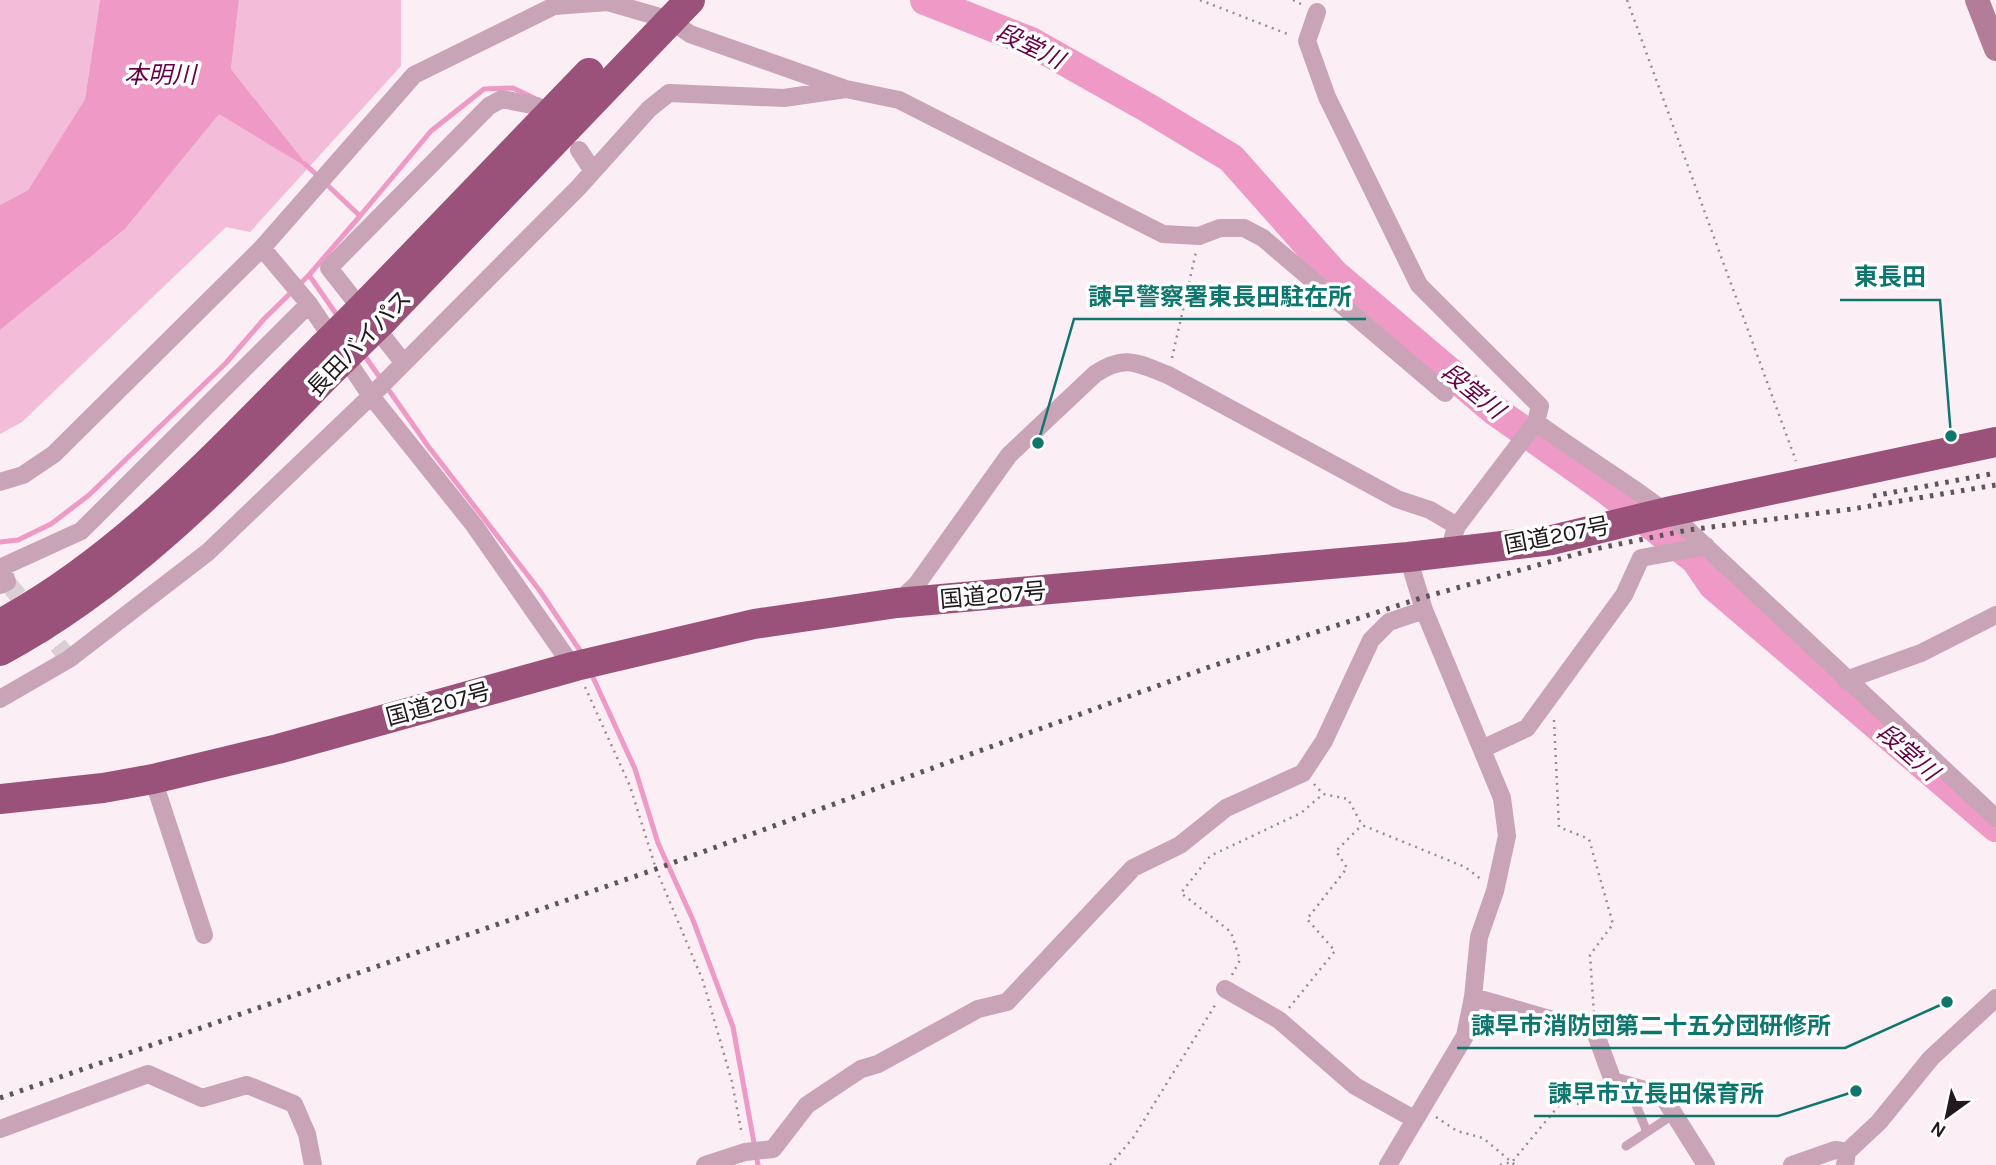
<svg xmlns="http://www.w3.org/2000/svg" width="1996" height="1165" font-family="Karla,'Noto Sans JP',sans-serif">
<rect width="100%" height="100%" fill="#fceef5"/>
<path fill="#f3bcd8" d="M0 0H100L85 99 28 190 0 205Z
M239 0H401V66L250 232 226 227 22 422 0 434V330L125 229 219 113 308 167 231 69Z"/>
<path fill="#ee99c6" d="M100 0H239L231 69 310 169 219 114 125 229 0 330V205L28 190 85 99Z"/>
<g fill="none" stroke-linecap="round" stroke-linejoin="round">
<path stroke="#ee99c6" stroke-width="5" d="M305 164 360 216 309 275
M360 216 431 131 484 89 513 88 534 98
M362 352 428 446 540 591 583 655
M0 542 18 540 51 524 89 495 226 363 264 319 309 275 339 318
M591 673 635 769 658 843 693 920 733 1027 758 1165"/>
<path stroke="#ee99c6" stroke-width="30" d="M925 0 1031 42 1148 108 1231 158 1334 274 1494 410 1607 490 1696 560 1713 585 1996 827"/>
<path stroke="#dbced5" stroke-width="18" stroke-dasharray="18 9" stroke-linecap="butt" d="M7 582 69 659"/>
<path stroke="#988d92" stroke-width="2.5" stroke-dasharray="2 5" stroke-linecap="butt" d="M1200 0 1290 35
M1293 0 1301 4
M1627 0 1796 461
M1172 358 1196 252
M585 687 630 786 656 869 703 981 732 1082 742 1135
M1554 720 1559 827 1589 839 1613 924 1590 955 1594 1014
M1314 784 1323 794
M1232 975 1240 960 1231 932 1181 893 1210 856 1301 813 1323 794 1348 799 1362 825 1465 867 1482 880
M1289 1008 1335 951 1307 919 1347 868 1336 851 1362 825
M1436 1117 1457 1131 1483 1138 1515 1165
M1110 1165 1133 1138 1217 1002
M1500 1165 1512 1162 1561 1103 1581 1104 1599 1089"/>
<path stroke="#c9a3b6" stroke-width="9" d="M1628 1085 1647 1132
M1626 1146 1674 1114"/>
<path stroke="#c9a3b6" stroke-width="18" d="M1317 12 1307 41 1327 97 1419 285 1540 406 1536 422 1457 526 1453 537
M579 150 593 171
M262 248 309 304 371 396 474 525 573 667
M403 362 329 268 489 106 502 99 537 106
M1536 422C1586 459 1641 490 1688 530L1996 818
M0 482 23 475 54 454 262 248 414 75 554 6 608 2 670 20 690 34 843 88
M0 568 81 531 309 304
M0 585 7 582 2 568
M897 603 917 584 1009 455 1095 374C1125 354 1137 363 1168 375L1397 499 1430 510 1457 526
M1846 680 1921 653 1996 615
M0 699 69 659 208 552 371 396 578 188 649 109 669 93 784 98 846 89 899 100 1163 234 1199 236 1220 228H1244L1263 238 1445 393
M1482 749 1527 728 1624 595 1641 558 1706 546
M153 779 204 935
M1225 989 1279 1020 1355 1086 1414 1119
M1473 997 1595 1032 1613 1081 1662 1095 1706 1165
M0 1129 148 1074 202 1098 247 1085 294 1104 307 1134 313 1165
M705 1165 745 1152 773 1149 807 1105 861 1069 878 1064 978 1009 1007 1002 1133 868 1180 845 1226 808 1303 773 1324 741 1371 640 1389 622 1424 610
M1388 1165 1465 1036 1473 997 1479 937 1495 891 1507 836 1502 798 1424 610 1408 557
M1792 1165 1835 1150 1847 1152
M1845 1165 1847 1152 1879 1122 1931 1058 1996 998"/>
<path stroke="#b37c98" stroke-width="24" d="M1977 0 1996 49"/>
<path stroke="#9a527a" stroke-width="30" d="M368 302 589 73
M383 320 690 0
M0 624C125 557 223 447 323 347
M0 651C131 581 232 472 335 367
M0 799 103 788 153 779 278 749 576 666 754 624 897 603 1408 557 1552 540 1667 512 1996 442"/>
<path stroke="#5e5459" stroke-width="5" stroke-dasharray="3.5 7" stroke-linecap="butt" d="M1873 496 1996 473
M0 1098 656 869 1212 666 1421 598 1595 549 1688 530 1852 509 1996 485"/>
<path stroke="#9a527a" stroke-width="30" d="M323 347 368 302
M335 367 383 320"/>
</g>
<g text-anchor="middle" stroke-width="7" stroke-linejoin="round" paint-order="stroke">
<g font-size="23" fill="#21191d" stroke="#fff">
<text transform="translate(359 343) rotate(-46)" y="8">長田バイパス</text>
<text transform="translate(1557 535) rotate(-11)" y="8">国道207号</text>
<text transform="translate(993 595) rotate(-5)" y="8">国道207号</text>
<text transform="translate(438 704) rotate(-15)" y="8">国道207号</text>
</g>
<g font-size="24" font-style="italic" fill="#680047" stroke="#fff">
<text transform="translate(1030 46) rotate(26)" y="8">段堂川</text>
<text x="160" y="83">本明川</text>
<text transform="translate(1473 391) rotate(39)" y="8">段堂川</text>
<text transform="translate(1908 752) rotate(41)" y="8">段堂川</text>
</g>
</g>
<path fill="none" stroke="#0f766e" stroke-width="2.5" d="M1951 436L1940 300H1840M1038 443L1074 319H1366M1947 1002L1845 1048H1457M1856 1091L1778 1116H1534"/>
<g fill="#0f766e" stroke="#fff" stroke-width="2.5">
<circle cx="1951" cy="436" r="7"/>
<circle cx="1038" cy="443" r="7"/>
<circle cx="1947" cy="1002" r="7"/>
<circle cx="1856" cy="1091" r="7"/>
</g>
<g font-size="24" text-anchor="middle" font-weight="bold" fill="#0f766e" stroke="#fff" stroke-width="7" stroke-linejoin="round" paint-order="stroke">
<text x="1890" y="285">東長田</text>
<text x="1220" y="305">諫早警察署東長田駐在所</text>
<text x="1651" y="1034">諫早市消防団第二十五分団研修所</text>
<text x="1656" y="1102">諫早市立長田保育所</text>
</g>
<g transform="translate(1947 1116) rotate(213)" stroke="#ffffff" stroke-width="5" paint-order="stroke">
<path d="M0-5L12 26L0 18L-12 26Z" fill="#21191d"/>
<text y="-10" font-size="19" font-weight="bold" text-anchor="middle" fill="#21191d">N</text>
</g>
</svg>
